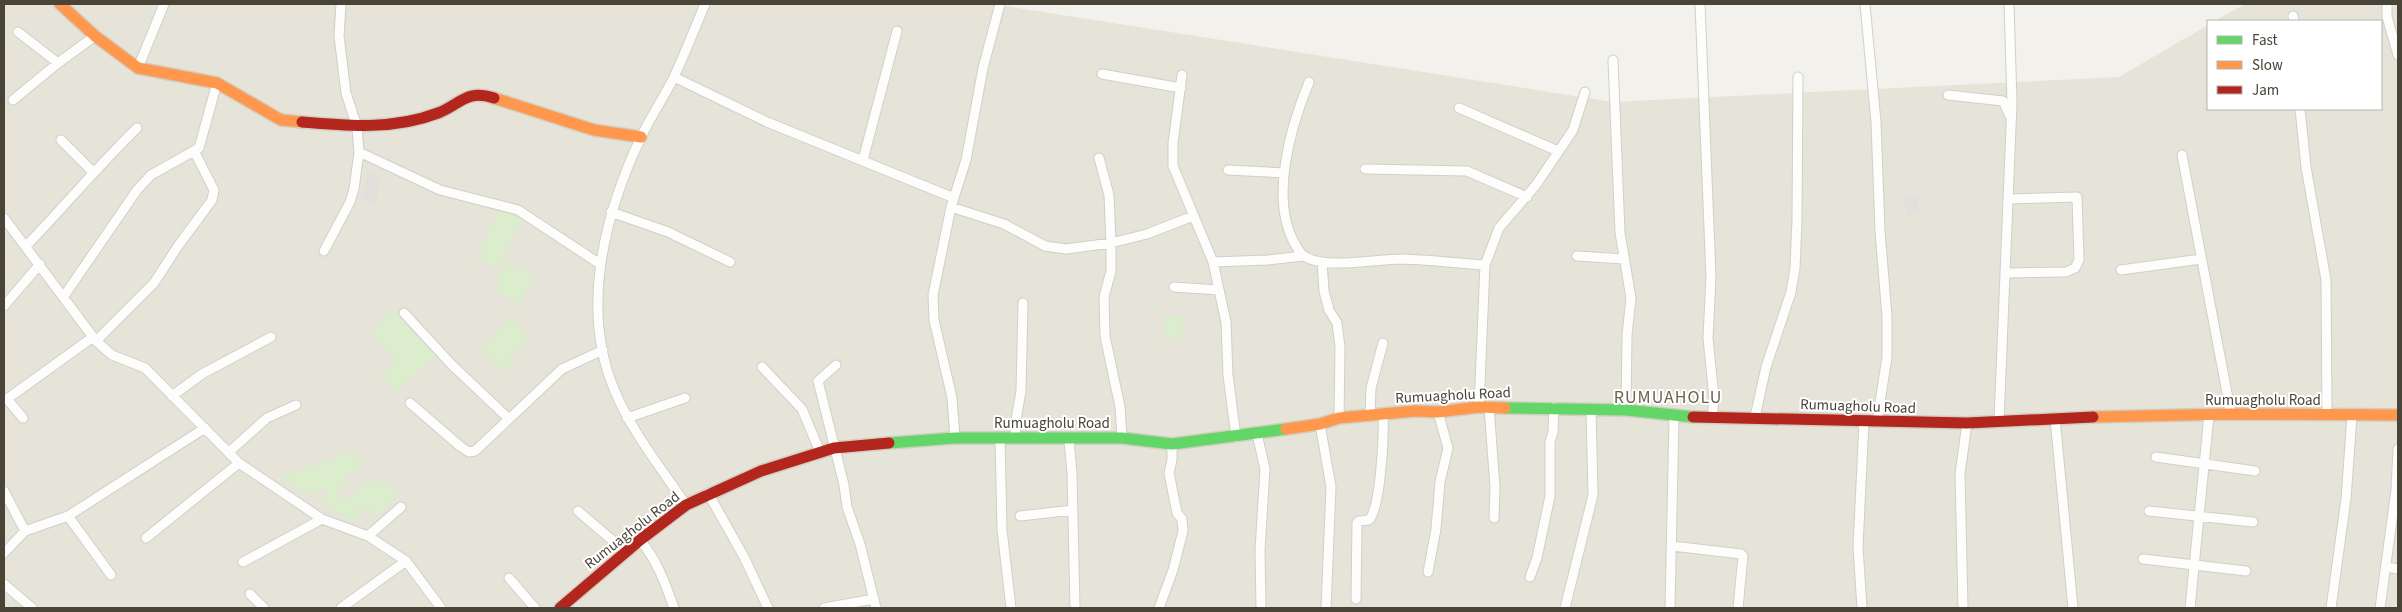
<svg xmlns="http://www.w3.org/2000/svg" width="2402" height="612" font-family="'Source Sans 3',sans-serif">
<rect width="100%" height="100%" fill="#f2f1ec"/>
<path fill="#e6e3d9" d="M4 4H993L1613 102 2119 77 2208 25V109H2381V21H2215L2245 4H2398V608H4Z"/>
<path fill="#dbedcc" d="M498 210 521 218 498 269 478 259Z
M507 258 512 263 509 268 520 271 523 265 526 266V272L534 275 520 303 495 291Z
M390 309 436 356 397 391 382 376 396 358 373 333Z
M1166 314 1172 317 1182 316 1183 337 1166 339V325L1162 319Z
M511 315 528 338 525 347 517 346 510 355 515 361 506 372 481 352Z
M355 450 362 468 344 476 349 481 336 491 344 501 373 480 377 484 384 481 397 495 380 515 360 508 355 524 321 501 327 491 324 487 310 495 280 477Z"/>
<path fill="#e1e0db" d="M366 169 380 177 376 206 360 198 366 186Z
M1903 196H1917L1920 212 1907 217Z"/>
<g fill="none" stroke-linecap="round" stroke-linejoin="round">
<defs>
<path id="street" d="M1700 4 1711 277 1708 338 1714 398 1712 418
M1865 4 1876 122 1880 231 1887 317V357L1877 422
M2387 4V17L2398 55
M2293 16 2294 21
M18 32 58 63
M1613 60 1620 233 1631 298 1627 335 1626 410
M138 68 164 4
M1102 74 1181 88
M1182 75 1173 143V166L1213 262 1226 322 1228 375 1236 437
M674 77 767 122 954 198
M1309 82C1291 126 1269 199 1295 244 1297 248 1300 253 1304 256 1325 270 1376 259 1402 259 1430 260 1458 263 1485 265
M1948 95 2003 101 2010 116
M13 100 58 63 95 36
M1459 108 1558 151
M2300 109 2306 167 2326 280 2327 415
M61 140 93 172
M359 152 440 190 518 210 600 264
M2182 155 2231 414
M1099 158 1109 195 1111 243V271L1104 297 1105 336 1120 407 1122 438
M863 160 897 31
M1365 169 1467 171 1527 197
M1228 170 1284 173
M951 207 1004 224 1045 246 1066 249 1111 243 1147 234 1193 216
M611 212 668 232 730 262
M4 218 96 341 112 355 145 368 239 463 322 519 368 536 406 561 441 608
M26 246C64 207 98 166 137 128
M324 251 350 202 354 189 359 152 357 127 346 93 339 36 341 4
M1577 256 1624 259
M1213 262 1268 260 1303 256
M1322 262 1324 291 1329 310 1337 323 1340 347 1339 418
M2121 270 2201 259
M2005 273 2066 272 2075 268 2079 260 2077 197 2008 199
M1174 287 1219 290
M64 296 137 190 151 175 199 148 217 83
M4 306 40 264
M404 313 452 365 509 419
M96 341 154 283 178 246 212 200 214 190 194 151
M836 365 818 381 844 485 847 507 860 544 876 608
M762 367 802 409 820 452
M172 396 202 374 271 337
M410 403 461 447 469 452 475 451 562 369 603 350
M1479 407 1485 265 1499 228 1536 185 1573 130 1585 92
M1489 407 1495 487 1494 518
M1370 415 1371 388 1383 343
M1755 417 1766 367 1791 292 1795 268 1797 220 1798 77
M23 418 7 399 93 337
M627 418 685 398
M2055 418 2073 608
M1999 421 2012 103 2009 4
M1320 424 1331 487 1326 608
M1257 434 1265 469 1260 550 1261 608
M955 438 952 398 934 320 933 295 951 207 966 160 983 68 1000 4
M1000 438 1002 530 1011 608
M1015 438 1016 420 1021 391 1023 303
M1069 440 1072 473 1075 608
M229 452 267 418 296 405
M2156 457 2255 471
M4 491 25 531
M708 493 744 557 768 608
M686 505C661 468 631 431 614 389 580 308 605 213 641 137 651 116 664 97 674 77 685 53 695 28 705 4
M578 511 626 552
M2149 511 2253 522
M68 516 111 575
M1020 516 1073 510
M368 536 401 507
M146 538 239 463
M640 540C657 560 665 583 674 608
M1672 546 1741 554 1743 556 1738 608
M4 553 25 531 68 516 205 428
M2143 559 2246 571
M243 562 322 519
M2387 567 2398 569
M1428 572 1436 529 1440 482 1448 448 1438 412
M1530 577 1537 558 1550 496V442L1553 432 1554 407
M509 578 535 608
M4 584 32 608
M250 594 264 608
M1356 599 1357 523 1359 521 1369 520C1381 507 1384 433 1383 414
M341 608 406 561
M824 608 874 599
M1159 608 1173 570 1183 531 1182 519 1177 513 1169 473 1172 460V444
M1565 608 1593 495 1591 409
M1670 608 1674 417
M1862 608 1858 547 1864 421
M1963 608 1960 474 1967 423
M2190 608 2209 415
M2331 608 2346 499 2352 416
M2380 608 2396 490 2398 449"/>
<path id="fast" d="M1505 408 1626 410 1693 417
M889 443 955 438H1122L1172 444 1286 429"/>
<path id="slow" d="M60 4 95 36 138 68 217 83 281 120 302 122
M494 98 594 130 641 137
M2093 417 2231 414 2398 415
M1286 429 1320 424 1339 418 1415 411 1438 412 1479 407 1505 408"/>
<path id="jam" d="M302 122C348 126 394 130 438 113 461 104 466 89 494 98
M1693 417 1967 423 2093 417
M560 608 640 540 686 505 761 471 834 448 889 443"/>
</defs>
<use href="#street" stroke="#d0cfc9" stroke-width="11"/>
<use href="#fast" stroke="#d2cfc2" stroke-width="14"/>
<use href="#slow" stroke="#d2cfc2" stroke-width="14"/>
<use href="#jam" stroke="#d2cfc2" stroke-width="14"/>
<use href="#street" stroke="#fdfdfc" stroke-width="9"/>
<use href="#fast" stroke="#63d668" stroke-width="11"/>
<use href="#slow" stroke="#ff974d" stroke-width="11"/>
<use href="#jam" stroke="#b3261e" stroke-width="11"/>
</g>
<g text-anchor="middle" stroke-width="4" stroke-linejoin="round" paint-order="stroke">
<g font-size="15" fill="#494437" stroke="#fff">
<text transform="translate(1453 395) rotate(-3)" y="5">Rumuagholu Road</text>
<text x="2263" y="405">Rumuagholu Road</text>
<text transform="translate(1858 406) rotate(2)" y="5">Rumuagholu Road</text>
<text x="1052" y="428">Rumuagholu Road</text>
<text transform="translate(632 530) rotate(-38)" y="5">Rumuagholu Road</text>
</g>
<g font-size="18" letter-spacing="1" fill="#6c644e" stroke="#fff">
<text x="1668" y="403">RUMUAHOLU</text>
</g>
</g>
<rect width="2402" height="612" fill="none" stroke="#494437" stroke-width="10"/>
<rect x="2207" y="20" width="175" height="90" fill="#ffffff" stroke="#b6b4af"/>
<rect x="2217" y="36" width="25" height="8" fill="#63d668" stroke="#b6b4af"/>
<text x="2252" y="45" font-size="15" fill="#494437">Fast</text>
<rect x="2217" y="61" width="25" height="8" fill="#ff974d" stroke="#b6b4af"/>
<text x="2252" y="70" font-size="15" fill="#494437">Slow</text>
<rect x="2217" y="86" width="25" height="8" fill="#b3261e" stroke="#b6b4af"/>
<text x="2252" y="95" font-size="15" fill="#494437">Jam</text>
</svg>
